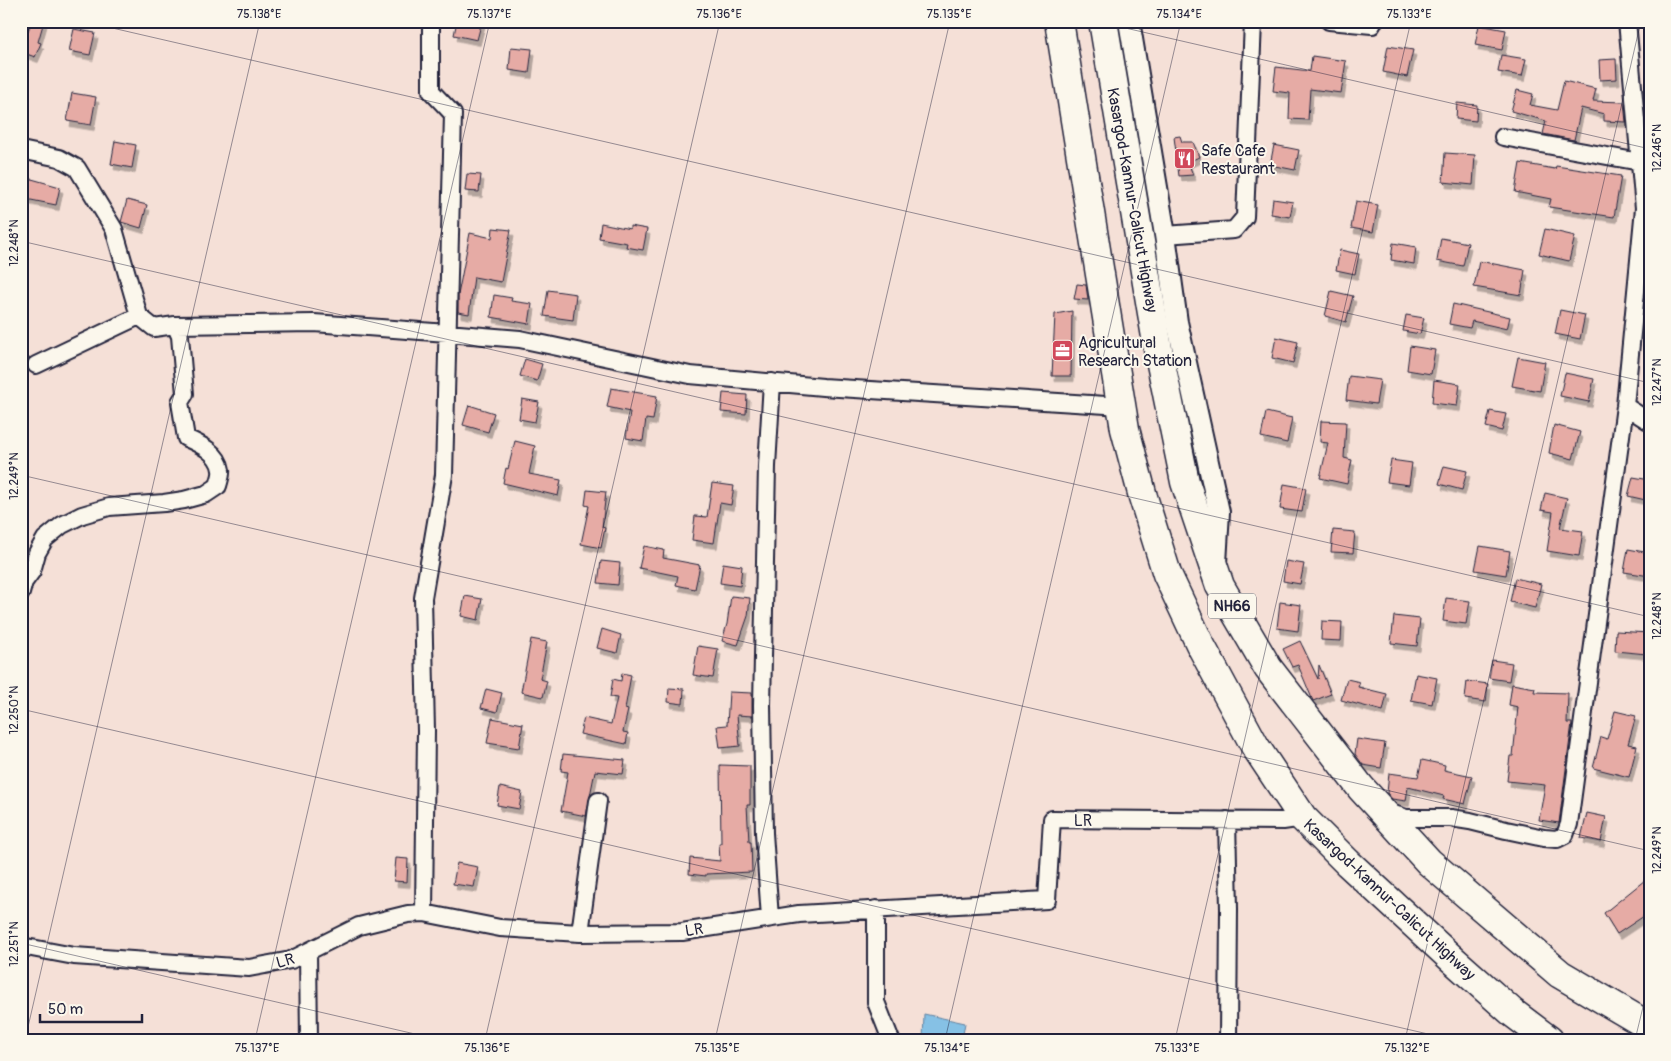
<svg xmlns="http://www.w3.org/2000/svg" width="1671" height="1061" font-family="Pangolin,sans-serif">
<defs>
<filter id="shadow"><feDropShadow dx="3" dy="5.5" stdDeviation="0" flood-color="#0004"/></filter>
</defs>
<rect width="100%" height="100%" fill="#f5e0d7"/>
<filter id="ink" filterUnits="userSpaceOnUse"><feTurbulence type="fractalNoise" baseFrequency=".02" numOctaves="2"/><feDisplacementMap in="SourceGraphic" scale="10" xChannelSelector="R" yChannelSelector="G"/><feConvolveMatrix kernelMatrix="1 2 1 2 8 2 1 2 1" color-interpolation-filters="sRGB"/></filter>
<g filter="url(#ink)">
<path fill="#86c1e5" stroke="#5e81a1" d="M924 1014 965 1023 962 1040H923Z"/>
<path fill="#e6aba5" stroke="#22223b" filter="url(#shadow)" d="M32 21H44L38 42 41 43 35 57 21 52V48Z
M457 21H482L477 40 454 35Z
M1479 25 1506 30 1502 50 1475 45Z
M74 29 95 33 90 55 69 51Z
M1388 46 1413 50 1407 77 1383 72Z
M511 47 532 49 529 73 509 70Z
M1501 55 1526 59 1522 76 1498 72Z
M1312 56 1346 61 1341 93 1310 89 1308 120 1289 119 1290 93 1273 91 1276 67 1310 71Z
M1616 59 1617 79 1600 80 1599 60Z
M1564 81 1596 89 1593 101 1624 102 1626 122 1604 121V114L1581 108 1574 140 1543 134 1546 121 1511 111 1517 90 1533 94 1530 105 1557 110Z
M72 93 96 97 91 125 67 121Z
M1457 103 1477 105 1476 121 1456 119Z
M1180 136 1182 142H1193L1199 157 1188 162 1193 175 1179 176 1174 137Z
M115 141 136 145 132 168 111 164Z
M1274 145 1299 150 1295 170 1270 165Z
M1445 153 1475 155 1473 185 1443 182Z
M1520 163 1555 169 1556 166 1621 176 1614 217 1549 207 1551 199 1515 192Z
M467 174 481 175 479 192 465 191Z
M21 176 60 187 56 205 21 198Z
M1273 199 1293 202 1290 217 1271 214Z
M127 200 147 205 141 228 121 222Z
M1356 201 1378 205 1373 232 1351 228Z
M601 223 630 229V226L647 229 643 250 626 247 627 243 599 238Z
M493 228 511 230 501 282 474 277 469 314 458 312V295L470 233 492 238Z
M1545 229 1575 236 1569 261 1539 254Z
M1441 238 1468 243 1463 266 1437 261Z
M1393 243 1416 247 1414 264 1391 260Z
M1340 250 1359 254 1355 274 1336 270Z
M1479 261 1525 270 1521 295 1474 287Z
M1077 284 1086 285 1088 300 1074 299Z
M548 290 576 294 573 320 544 316Z
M1331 291 1353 296 1346 322 1325 316Z
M494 295 512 298 511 301 532 304 529 324 491 317Z
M1453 304 1510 317 1507 329 1472 321 1470 328 1449 324Z
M1560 310 1585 315 1580 339 1555 334Z
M1072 311 1071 376H1052L1055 314Z
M1406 315 1424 318 1420 334 1403 331Z
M1276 337 1298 342 1293 363 1272 358Z
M1410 346 1435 350 1431 374 1407 370Z
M1518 357 1545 362 1540 391 1512 386Z
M525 359 542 364 537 381 520 376Z
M1565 373 1594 379 1589 402 1560 396Z
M1349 376 1380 380 1376 404 1346 400Z
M1434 380 1460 384 1457 406 1432 403Z
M611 388 657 396 653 420 646 419 643 441 626 438 630 412 607 407Z
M723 393 747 395 746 414 721 412Z
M522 399 539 402 535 422 519 419Z
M469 405 494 413 488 432 463 425Z
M1490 411 1506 414 1502 431 1486 427Z
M1266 412 1292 418 1287 443 1261 437Z
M1321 421 1346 422 1344 458 1352 460 1347 484 1320 478 1328 443 1320 442Z
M1554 425 1580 432 1573 459 1549 453Z
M515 441 535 446 529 474 561 480 558 496 503 483 506 468 508 469Z
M1391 460 1412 463 1409 485 1387 482Z
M1444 466 1467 471 1462 490 1439 484Z
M1633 477 1650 480V501L1628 496Z
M712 483 734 486 731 505 720 503 714 543 692 540 695 516 707 517Z
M1284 484 1306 488 1302 512 1280 509Z
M587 490 606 492 602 527 605 528 601 548 581 544 589 506 585 505Z
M1545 493 1567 498 1560 528 1583 531 1579 556 1547 551 1553 512 1541 510Z
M1333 530 1355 532 1353 553 1331 552Z
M644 546 664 550 663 558 700 565 695 589 676 585 678 576 639 568Z
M1480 546 1510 551 1506 575 1475 570Z
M1628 549 1650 553V576L1624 572Z
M601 561 620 563 618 585 598 583Z
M1286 561 1304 564 1300 584 1283 581Z
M723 563 742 566 740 586 720 583Z
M1515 578 1541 584 1535 608 1510 602Z
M465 596 482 599 478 620 461 616Z
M731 596 750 598 748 616 738 645 722 641 727 624Z
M1446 598 1470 601 1466 624 1443 621Z
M1280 602 1301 605 1298 631 1277 628Z
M1394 616 1420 619 1417 646 1391 643Z
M1322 621 1342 622 1341 641 1321 640Z
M602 629 621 635 617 653 597 648Z
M1616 631 1649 633 1647 654 1615 651Z
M531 639 547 642 540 679 547 681 543 697 521 692Z
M1300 641 1318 679 1319 665 1331 694 1313 701 1298 665 1292 667 1283 649Z
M698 646 718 649 713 678 693 675Z
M1492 660 1512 663 1509 681 1489 678Z
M622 673 631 675 625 709 628 710 623 732 628 733 626 744 580 734 584 718 611 724 617 698 610 697 613 679 621 681Z
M1416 674 1437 678 1432 704 1411 700Z
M1347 679 1360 682 1358 687 1387 694 1383 711 1341 700Z
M1467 681 1488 684 1486 702 1465 699Z
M1512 684 1535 688 1534 692 1568 693 1567 723H1572L1559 823 1539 820 1545 785 1507 781 1510 756H1513L1518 707 1509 705Z
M669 688 684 689 683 704 668 702Z
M486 689 502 693 497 712 481 708Z
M729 692 752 693V716L737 715 740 746 720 748 717 726 727 725Z
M1615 711 1636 716 1628 744 1637 746 1629 777 1593 768 1601 737 1607 739Z
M492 718 523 724 519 748 487 743Z
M1357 739 1385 743 1381 768 1363 765 1355 754Z
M563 754 625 760 623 774 595 771 586 816 561 811 568 772 561 771Z
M1422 760 1445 765 1444 770 1472 776 1465 804 1443 799 1444 796 1408 787 1406 801 1392 799 1387 793 1389 773 1418 777Z
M720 765 750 766V805H747L749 842H751L752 872 706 874V876L689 874 690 858 720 861 719 843H721Z
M500 787 522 792 519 809 497 805Z
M1587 813 1606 817 1601 842 1581 838Z
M396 858 408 859 407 882 394 881Z
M457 863 478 867 474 887 453 884Z
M1650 876V912L1617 934 1604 913Z"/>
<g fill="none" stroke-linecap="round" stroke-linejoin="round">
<defs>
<path id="minor" d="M1329 21 1372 25 1374 21
M1503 137 1640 162
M21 150 59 158 77 168 114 229 139 316 154 328 175 325 314 323 447 333 520 339 690 375 823 387 1122 406
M1165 235 1234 230 1245 217 1253 22 1255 21
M36 365 139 316
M1625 406 1650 422
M21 593 24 582 32 571 37 553 45 539 62 525 82 515 109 507 164 503 184 500 206 494 218 486C219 481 222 475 221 470 219 453 200 444 186 438L180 402 185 394 180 336 175 325
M1387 812 1406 818H1451L1470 821 1506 830 1544 838 1557 839 1565 835 1569 824 1625 406 1644 208 1627 21
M1227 820 1229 909 1228 1040
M876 909V1002L891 1040
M424 913 426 731 423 598 444 475 453 114 431 91V21
M770 918 764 833 762 705 767 466 772 382
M580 933 598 801
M21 946 74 956 249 968 291 960 359 926 408 914 424 913 500 928 580 933 682 932 799 914 1047 900 1052 819 1283 821 1303 818
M308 952 309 1040"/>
<path id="tertiary" d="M1129 21 1165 235 1177 322 1219 512 1216 563"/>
<path id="trunk" d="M1059 21 1125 429 1143 497 1167 574 1200 644 1255 746 1303 818 1348 863 1451 958 1513 1013 1549 1040
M1103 21 1158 349 1185 482 1220 586 1268 668 1361 788 1429 862 1560 974 1650 1027"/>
</defs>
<use href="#minor" stroke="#22223b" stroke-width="20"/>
<use href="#tertiary" stroke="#22223b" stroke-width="24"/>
<use href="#trunk" stroke="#22223b" stroke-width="31"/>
<use href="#minor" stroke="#fbf7ec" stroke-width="16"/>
<use href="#tertiary" stroke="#fbf7ec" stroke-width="20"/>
<use href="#trunk" stroke="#fbf7ec" stroke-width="28"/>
</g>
</g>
<path fill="none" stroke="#22223b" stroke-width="1" stroke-opacity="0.45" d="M82 21 1650 383M1095 21 1650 149M21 61 30 21M21 241 1650 617M21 475 1650 851M21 709 1454 1040M21 943 441 1040M25 1040 260 21M255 1040 490 21M485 1040 720 21M715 1040 950 21M945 1040 1181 21M1175 1040 1411 21M1405 1040 1641 21M1635 1040 1650 978"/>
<defs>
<symbol id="restaurant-square" viewBox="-11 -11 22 22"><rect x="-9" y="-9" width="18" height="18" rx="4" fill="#d1495b" stroke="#fbf7ec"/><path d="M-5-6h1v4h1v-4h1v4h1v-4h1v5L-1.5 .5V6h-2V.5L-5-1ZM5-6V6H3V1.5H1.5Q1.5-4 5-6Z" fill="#fff"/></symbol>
<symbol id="office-square" viewBox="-11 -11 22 22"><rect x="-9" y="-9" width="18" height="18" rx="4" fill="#d1495b" stroke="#fbf7ec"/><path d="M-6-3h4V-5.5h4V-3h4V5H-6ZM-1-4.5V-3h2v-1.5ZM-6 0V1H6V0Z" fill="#fff"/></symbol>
</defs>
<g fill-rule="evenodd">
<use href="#restaurant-square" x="1172" y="146" width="25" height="25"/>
<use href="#office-square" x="1050" y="338" width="25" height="25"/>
</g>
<g text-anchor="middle" stroke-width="4" stroke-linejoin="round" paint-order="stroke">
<rect fill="#fbf7ec" stroke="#636270" stroke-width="1" x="1208" y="593.5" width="48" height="25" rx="4"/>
<g font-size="15" font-weight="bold" fill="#22223b">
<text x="1232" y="611">NH66</text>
</g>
<g font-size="16" fill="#22223b" stroke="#fbf7ec" text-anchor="start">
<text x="1201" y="156">Safe Cafe<tspan x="1201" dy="18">Restaurant</tspan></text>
<text x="1078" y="348">Agricultural<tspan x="1078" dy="18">Research Station</tspan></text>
</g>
<g font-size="16" fill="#22223b" stroke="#fbf7ec">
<text transform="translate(1133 200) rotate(80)" y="6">Kasargod-Kannur-Calicut Highway</text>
<text x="1083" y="826">LR</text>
<text transform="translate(1390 899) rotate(43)" y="6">Kasargod-Kannur-Calicut Highway</text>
<text transform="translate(694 929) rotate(-8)" y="6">LR</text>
<text transform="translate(285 960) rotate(-15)" y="6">LR</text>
</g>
</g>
<rect width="1671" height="1061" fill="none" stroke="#fbf7ec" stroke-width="55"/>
<path d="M40 1014v8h102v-8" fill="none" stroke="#22223b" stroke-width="2.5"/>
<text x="48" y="1014" font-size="15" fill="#22223b" stroke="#fbf7ec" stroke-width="4" paint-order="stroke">50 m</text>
<rect x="28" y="28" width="1616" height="1006" fill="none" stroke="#22223b" stroke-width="2"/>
<g font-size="12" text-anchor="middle" fill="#22223b">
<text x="259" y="18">75.138°E</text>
<text x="489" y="18">75.137°E</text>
<text x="719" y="18">75.136°E</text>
<text x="949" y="18">75.135°E</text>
<text x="1179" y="18">75.134°E</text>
<text x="1409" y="18">75.133°E</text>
<text transform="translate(1657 148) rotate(-90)" y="4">12.246°N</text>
<text transform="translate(14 243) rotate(-90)" y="4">12.248°N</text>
<text transform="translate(1657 382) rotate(-90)" y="4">12.247°N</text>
<text transform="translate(14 476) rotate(-90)" y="4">12.249°N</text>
<text transform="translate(1657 616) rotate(-90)" y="4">12.248°N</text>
<text transform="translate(14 710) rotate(-90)" y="4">12.250°N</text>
<text transform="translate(1657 850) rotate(-90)" y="4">12.249°N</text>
<text transform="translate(14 944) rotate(-90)" y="4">12.251°N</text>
<text x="257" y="1052">75.137°E</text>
<text x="487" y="1052">75.136°E</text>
<text x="717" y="1052">75.135°E</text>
<text x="947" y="1052">75.134°E</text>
<text x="1177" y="1052">75.133°E</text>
<text x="1407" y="1052">75.132°E</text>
</g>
</svg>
